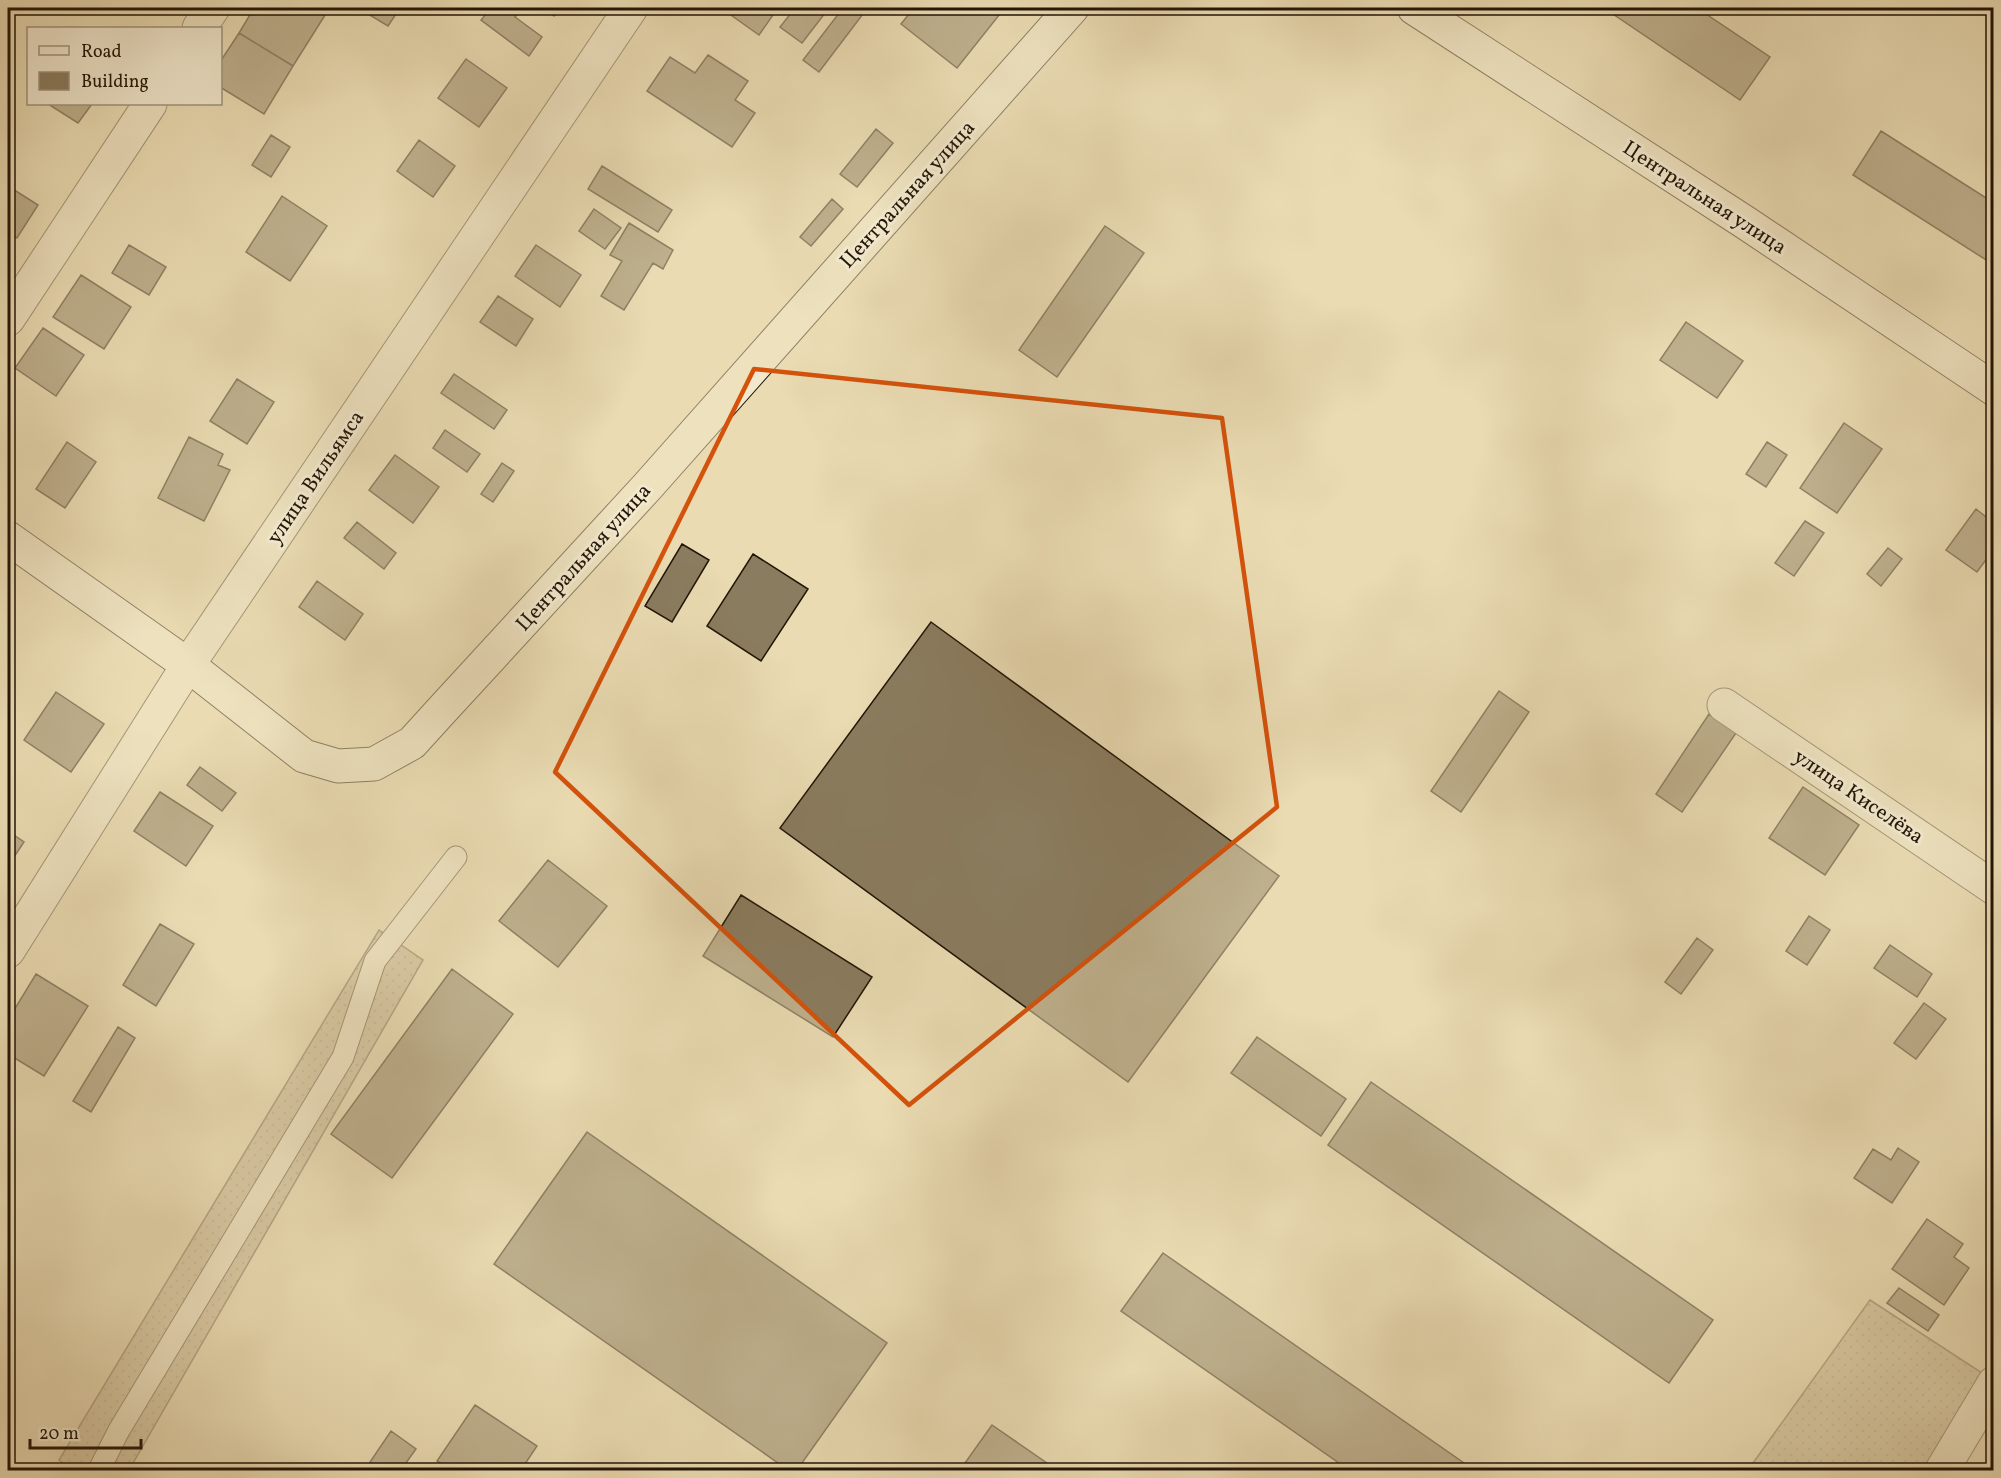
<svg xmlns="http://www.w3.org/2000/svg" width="2001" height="1478" font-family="Vollkorn,serif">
<defs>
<pattern id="grass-dots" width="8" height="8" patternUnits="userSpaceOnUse" patternTransform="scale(1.5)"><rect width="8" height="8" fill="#c8b995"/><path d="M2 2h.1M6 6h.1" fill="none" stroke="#ac9e7f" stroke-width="1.8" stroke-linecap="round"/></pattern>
</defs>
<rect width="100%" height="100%" fill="#eadbb2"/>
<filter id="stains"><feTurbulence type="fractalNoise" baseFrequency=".00333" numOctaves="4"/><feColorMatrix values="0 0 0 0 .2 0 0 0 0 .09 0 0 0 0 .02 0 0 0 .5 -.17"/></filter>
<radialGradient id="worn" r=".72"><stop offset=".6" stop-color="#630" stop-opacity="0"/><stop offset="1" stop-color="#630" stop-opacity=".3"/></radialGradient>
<path fill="url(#grass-dots)" stroke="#75674e" stroke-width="1.5" d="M379 930 423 960 129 1470H73L59 1460Z
M1870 1300 1982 1373 1925 1470H1748Z"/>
<path fill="#8a7c5f" stroke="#221506" stroke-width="1.5" d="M143 8H157L152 14Z
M254 8H320L327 12 293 66 239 33Z
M358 8H400L388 26Z
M491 8 522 9 515 17 542 37 529 56 481 20Z
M543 8H560L554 16Z
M721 8H763L773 15 759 35Z
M795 8H829L802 43 780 27Z
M843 8H854L863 14 819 72 803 60Z
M914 8H992L1000 14 957 68 901 24Z
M1604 8H1697L1770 57 1740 100Z
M239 33 293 66 264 114 220 87V62Z
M708 55 748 81 735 100 755 113 732 147 647 91 670 57 695 73Z
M466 59 507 88 479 127 438 98Z
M48 104H92L78 123Z
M876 129 893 143 857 187 840 174Z
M1881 131 1994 203V265L1853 175Z
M271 135 290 147 271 177 252 165Z
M419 140 455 166 433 197 397 171Z
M602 166 672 210 658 232 588 189Z
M8 186 38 205 17 238 8 232Z
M282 196 327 226 290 281 246 252Z
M832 199 843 209 811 246 800 237Z
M594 209 621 228 605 249 579 231Z
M629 223 673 250 663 269 653 263 624 310 601 296 622 261 610 255Z
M1105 226 1144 253 1057 377 1019 350Z
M129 245 166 267 149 295 112 273Z
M536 245 581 275 560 307 515 276Z
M81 275 131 307 104 349 53 317Z
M498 296 533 319 516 346 480 322Z
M1686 322 1743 361 1717 398 1660 360Z
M43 328 84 355 56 396 15 368Z
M454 374 507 410 494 429 441 393Z
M237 379 274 402 247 444 210 421Z
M1844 423 1882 449 1837 513 1800 488Z
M445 430 480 454 467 472 433 448Z
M189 437 223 454 218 465 230 470 204 521 158 498Z
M67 442 96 462 65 508 36 489Z
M1767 442 1787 455 1766 487 1746 474Z
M395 455 439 487 413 523 369 490Z
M502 463 514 471 493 502 481 494Z
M1976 509 1994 523V549L1977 572 1946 550Z
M1805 521 1824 533 1794 576 1775 563Z
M357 522 396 553 384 569 344 538Z
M682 544 709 560 672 622 645 606Z
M1888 548 1902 559 1881 586 1867 574Z
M753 554 808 589 761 661 707 626Z
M317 581 363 614 345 640 299 607Z
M931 622 1279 876 1128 1082 780 828Z
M1499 691 1529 712 1461 812 1431 791Z
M56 692 104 724 71 772 24 740Z
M1709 714 1736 733 1682 812 1656 794Z
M200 767 236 793 222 811 187 785Z
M1803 787 1859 825 1825 875 1769 838Z
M160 792 213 826 186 866 134 831Z
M8 831 24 842 8 866Z
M548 860 607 906 558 967 499 921Z
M741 895 872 977 833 1037 703 956Z
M1809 916 1830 930 1807 965 1786 951Z
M160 924 194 944 156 1006 123 985Z
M1697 938 1713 950 1681 994 1665 982Z
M1890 945 1932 974 1917 997 1874 968Z
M452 969 513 1014 392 1178 331 1134Z
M36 974 88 1006 44 1076 8 1054V1020Z
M1924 1003 1946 1019 1916 1059 1894 1043Z
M118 1027 135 1038 91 1112 73 1101Z
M1257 1037 1346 1099 1321 1136 1231 1073Z
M1371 1082 1713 1320 1669 1383 1328 1145Z
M587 1132 887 1343 797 1470H788L494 1264Z
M1898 1148 1919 1162 1892 1203 1854 1178 1873 1149 1891 1160Z
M1927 1219 1963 1244 1954 1257 1969 1268 1944 1305 1892 1269Z
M1163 1253 1474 1470H1349L1121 1311Z
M1899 1288 1939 1315 1928 1331 1887 1303Z
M475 1405 537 1446 521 1470H452L437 1461Z
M992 1425 1057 1470H960Z
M391 1431 416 1449 401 1470H381L370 1462Z"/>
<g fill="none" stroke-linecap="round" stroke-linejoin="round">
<defs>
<path id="lane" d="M99 1470 118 1432 343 1057 375 961 456 857"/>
<path id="street" d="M199 28 213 8
M8 319 150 104
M1724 705 1994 888
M8 951 188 665 631 8
M1942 1470 1994 1383"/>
<path id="secondary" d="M1414 8 1746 223 1994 389
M8 538 188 665 304 756 338 766 374 764 412 743 442 710 647 487 1072 8"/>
</defs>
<use href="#lane" stroke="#544631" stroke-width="23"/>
<use href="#street" stroke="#544631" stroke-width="35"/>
<use href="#secondary" stroke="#221506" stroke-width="35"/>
<use href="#lane" stroke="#f1e8cd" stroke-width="21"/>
<use href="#street" stroke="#f1e8cd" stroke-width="33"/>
<use href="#secondary" stroke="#f1e8cd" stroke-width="33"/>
</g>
<path d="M0 0H2001V1478H0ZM754 369 1222 418 1277 807 909 1105 555 772Z" fill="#eadbb2" fill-opacity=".55" fill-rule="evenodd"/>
<path fill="none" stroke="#d4520b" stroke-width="4.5" stroke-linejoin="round" d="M754 369 1222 418 1277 807 909 1105 555 772Z"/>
<g text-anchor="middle" stroke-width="6" stroke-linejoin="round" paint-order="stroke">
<g font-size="21" fill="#221506" stroke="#f1e8cd">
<text transform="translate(907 194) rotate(-48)" y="7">Центральная улица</text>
<text transform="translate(1705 197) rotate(33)" y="7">Центральная улица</text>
<text transform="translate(315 477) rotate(-56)" y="7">улица Вильямса</text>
<text transform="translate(583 557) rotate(-48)" y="7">Центральная улица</text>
<text transform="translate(1859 796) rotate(34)" y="7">улица Киселёва</text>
</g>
</g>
<rect width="2001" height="1478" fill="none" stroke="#eadbb2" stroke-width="30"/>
<rect x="9" y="9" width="1983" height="1460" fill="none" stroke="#221506" stroke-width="3"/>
<rect x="15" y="15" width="1971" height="1448" fill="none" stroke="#221506" stroke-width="1.5"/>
<rect x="27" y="27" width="195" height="78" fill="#f1e8cd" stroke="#9e947d" stroke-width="1.5"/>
<rect x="39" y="46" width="30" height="9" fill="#f1e8cd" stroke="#9e947d" stroke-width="1.5"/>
<text x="81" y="57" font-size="18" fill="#221506">Road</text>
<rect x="39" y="72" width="30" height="18" fill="#8a7c5f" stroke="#9e947d" stroke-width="1.5"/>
<text x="81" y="87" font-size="18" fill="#221506">Building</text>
<path d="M30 1439v9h111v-9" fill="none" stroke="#221506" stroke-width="3"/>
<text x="39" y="1439" font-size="18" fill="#221506" stroke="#f1e8cd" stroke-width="4.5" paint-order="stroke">20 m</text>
<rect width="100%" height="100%" filter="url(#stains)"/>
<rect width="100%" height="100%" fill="url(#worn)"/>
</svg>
